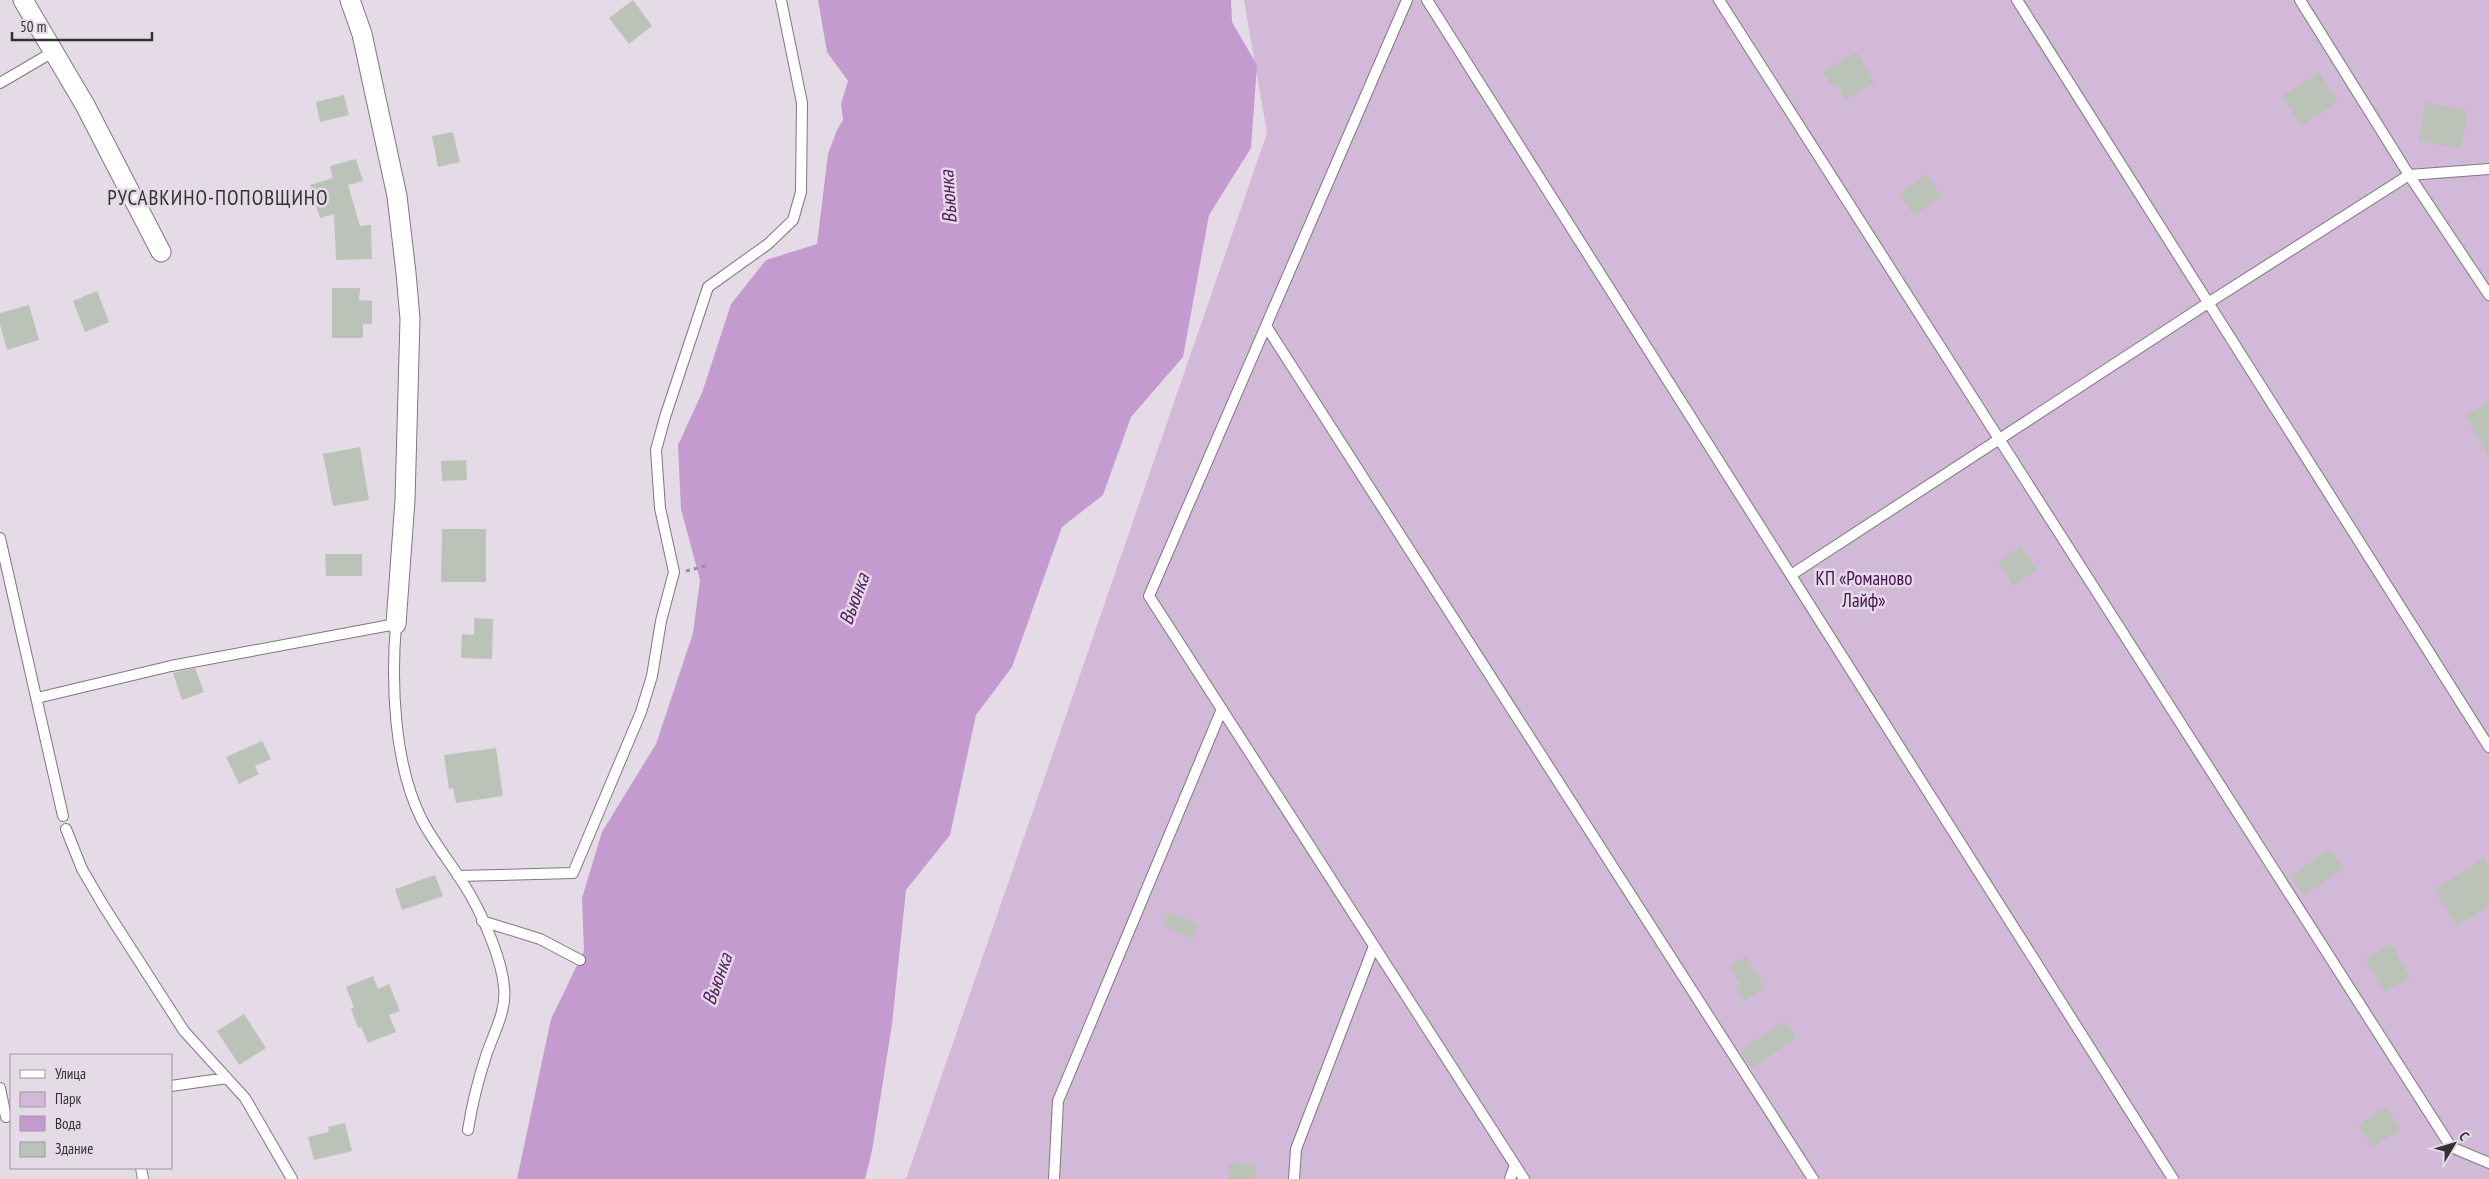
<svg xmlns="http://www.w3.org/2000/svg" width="2489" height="1179" font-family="'PT Sans Narrow',sans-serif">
<rect width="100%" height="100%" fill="#e4dbe6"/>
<path fill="#d2b9d8" d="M1244 0H2489V1179H906L1267 133Z"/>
<path fill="#c49bcf" d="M818 0H1231L1232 22 1257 65 1251 148 1209 215 1183 357 1131 417 1103 495 1062 527 1012 667 976 715 950 835 906 890 892 1024 872 1151 865 1179H517L551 1019 584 951 582 898 602 832 656 744 693 633 700 580 681 509 678 445 702 393 731 304 766 260 817 244 828 154 837 130 843 120 841 104 848 81 827 52Z"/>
<path fill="#bbc3b8" d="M633 0 652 26 629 44 609 18Z
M1857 52 1875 83 1845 100 1837 84 1832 86 1823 72Z
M2320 73 2338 102 2301 126 2282 96Z
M344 95 349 115 320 122 316 102Z
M2426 102 2468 111 2461 149 2418 141Z
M453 132 460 162 438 167 432 136Z
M356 159 363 181 348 185 360 226 371 225 372 259 336 260 334 214 320 218 310 185 333 178 330 166Z
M1927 174 1942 196 1914 216 1899 194Z
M332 288H360L359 300 372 301V324H363V338H332Z
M97 291 109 322 85 332 73 301Z
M29 305 39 340 7 350 0 325V313Z
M2489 402V458L2465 415Z
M360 447 369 500 333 506 323 454Z
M466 460 467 480 442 481 441 461Z
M442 529H486V582H441Z
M2021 546 2037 570 2013 586 1998 562Z
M325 554H362V576H326Z
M474 618 493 619 492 659 461 658 462 634 474 635Z
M195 668 204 692 182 700 173 673Z
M262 741 271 759 255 766 259 774 239 784 226 757Z
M496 748 503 796 456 803 453 788 449 789 444 755Z
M2330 849 2343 869 2304 896 2291 876Z
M2483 858 2489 867V906L2457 926 2434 890Z
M435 875 443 896 402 910 395 889Z
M1169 912 1198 924 1193 938 1163 927Z
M2391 944 2410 977 2384 992 2365 959Z
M1746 956 1765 988 1744 1001 1735 987 1740 984 1729 966Z
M373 976 378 989 389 984 400 1011 389 1015 396 1032 368 1043 361 1027 358 1028 351 1009 354 1007 346 987Z
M244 1014 266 1048 239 1065 217 1031Z
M1785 1021 1796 1038 1751 1068 1740 1051Z
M2387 1107 2401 1130 2372 1147 2358 1125Z
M345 1123 352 1151 314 1160 308 1137 329 1132 328 1127Z
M1229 1163 1256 1165 1255 1179H1228Z"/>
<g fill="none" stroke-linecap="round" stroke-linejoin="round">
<defs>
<path id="service" d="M1407 0 1149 596 1524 1179
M1427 0 2173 1179
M1719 0 2451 1147 2489 1163
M2017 0 2489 747
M2300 0 2409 175 2489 295
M0 83 53 52
M1266 326 1813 1179
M0 538 63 816
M1791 575 2208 303 2409 175 2489 169
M37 698 171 666 396 624C391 684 394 763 421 818 435 846 457 870 472 898 485 921 502 961 504 987 507 1011 493 1034 486 1056 478 1080 472 1105 468 1130
M66 829 82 869 103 905 184 1031 245 1098 292 1179
M458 876 573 873 641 712 652 676 661 621 674 572 660 508 656 450 665 417 708 287 768 244 793 220 801 192 802 103 781 0
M482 921 540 939 580 960
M171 1086 227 1078
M0 1088 6 1117
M141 1168 143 1179
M1054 1179 1058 1101 1222 709
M1294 1179 1296 1149 1374 946
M1510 1179 1515 1165"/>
<path id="minor" d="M23 0 85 105 161 252
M350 0 362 34 397 196 406 273 410 319 405 500 396 624"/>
</defs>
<use href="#service" stroke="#7f7781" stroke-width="12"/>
<use href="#minor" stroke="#7f7781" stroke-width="21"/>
<path stroke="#958e96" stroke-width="3" stroke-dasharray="4 4" stroke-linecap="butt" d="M686 571 706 566"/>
<use href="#service" stroke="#fff" stroke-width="10"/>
<use href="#minor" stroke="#fff" stroke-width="19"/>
</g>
<g text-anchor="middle" stroke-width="5" stroke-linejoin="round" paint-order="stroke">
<g font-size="19" fill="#430f4e" stroke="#e4dbe6">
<text x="1864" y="585">КП «Романово<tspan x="1864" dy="22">Лайф»</tspan></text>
</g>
<g font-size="20" font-style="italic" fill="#52205e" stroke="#e4dbe6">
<text transform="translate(948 197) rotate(-94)" y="7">Вьюнка</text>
<text transform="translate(854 599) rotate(-70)" y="7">Вьюнка</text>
<text transform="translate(717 979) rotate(-70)" y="7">Вьюнка</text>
</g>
<g font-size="21" letter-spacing="1" fill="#343135" stroke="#e4dbe6">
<text x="218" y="205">РУСАВКИНО-ПОПОВЩИНО</text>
</g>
</g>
<rect x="10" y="1054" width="162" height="115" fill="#e4dbe6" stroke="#9e979f"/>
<rect x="20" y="1070" width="25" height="8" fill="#ffffff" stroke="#9e979f"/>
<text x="55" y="1079" font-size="15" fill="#343135">Улица</text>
<rect x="20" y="1092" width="25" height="15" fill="#d2b9d8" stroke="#9e979f"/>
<text x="55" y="1104" font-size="15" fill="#343135">Парк</text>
<rect x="20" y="1116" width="25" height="15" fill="#c49bcf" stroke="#9e979f"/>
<text x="55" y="1129" font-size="15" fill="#343135">Вода</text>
<rect x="20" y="1142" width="25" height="15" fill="#bbc3b8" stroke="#9e979f"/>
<text x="55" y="1154" font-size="15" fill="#343135">Здание</text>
<g transform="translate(2454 1144) rotate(52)" stroke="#e4dbe6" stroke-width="4" paint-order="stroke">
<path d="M0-4L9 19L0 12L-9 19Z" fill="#343135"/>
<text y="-8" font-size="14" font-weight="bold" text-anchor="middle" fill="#343135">С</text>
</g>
<path d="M12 32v8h140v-8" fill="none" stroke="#343135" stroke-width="2.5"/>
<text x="20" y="32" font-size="15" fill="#343135" stroke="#e4dbe6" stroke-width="4" paint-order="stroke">50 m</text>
</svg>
